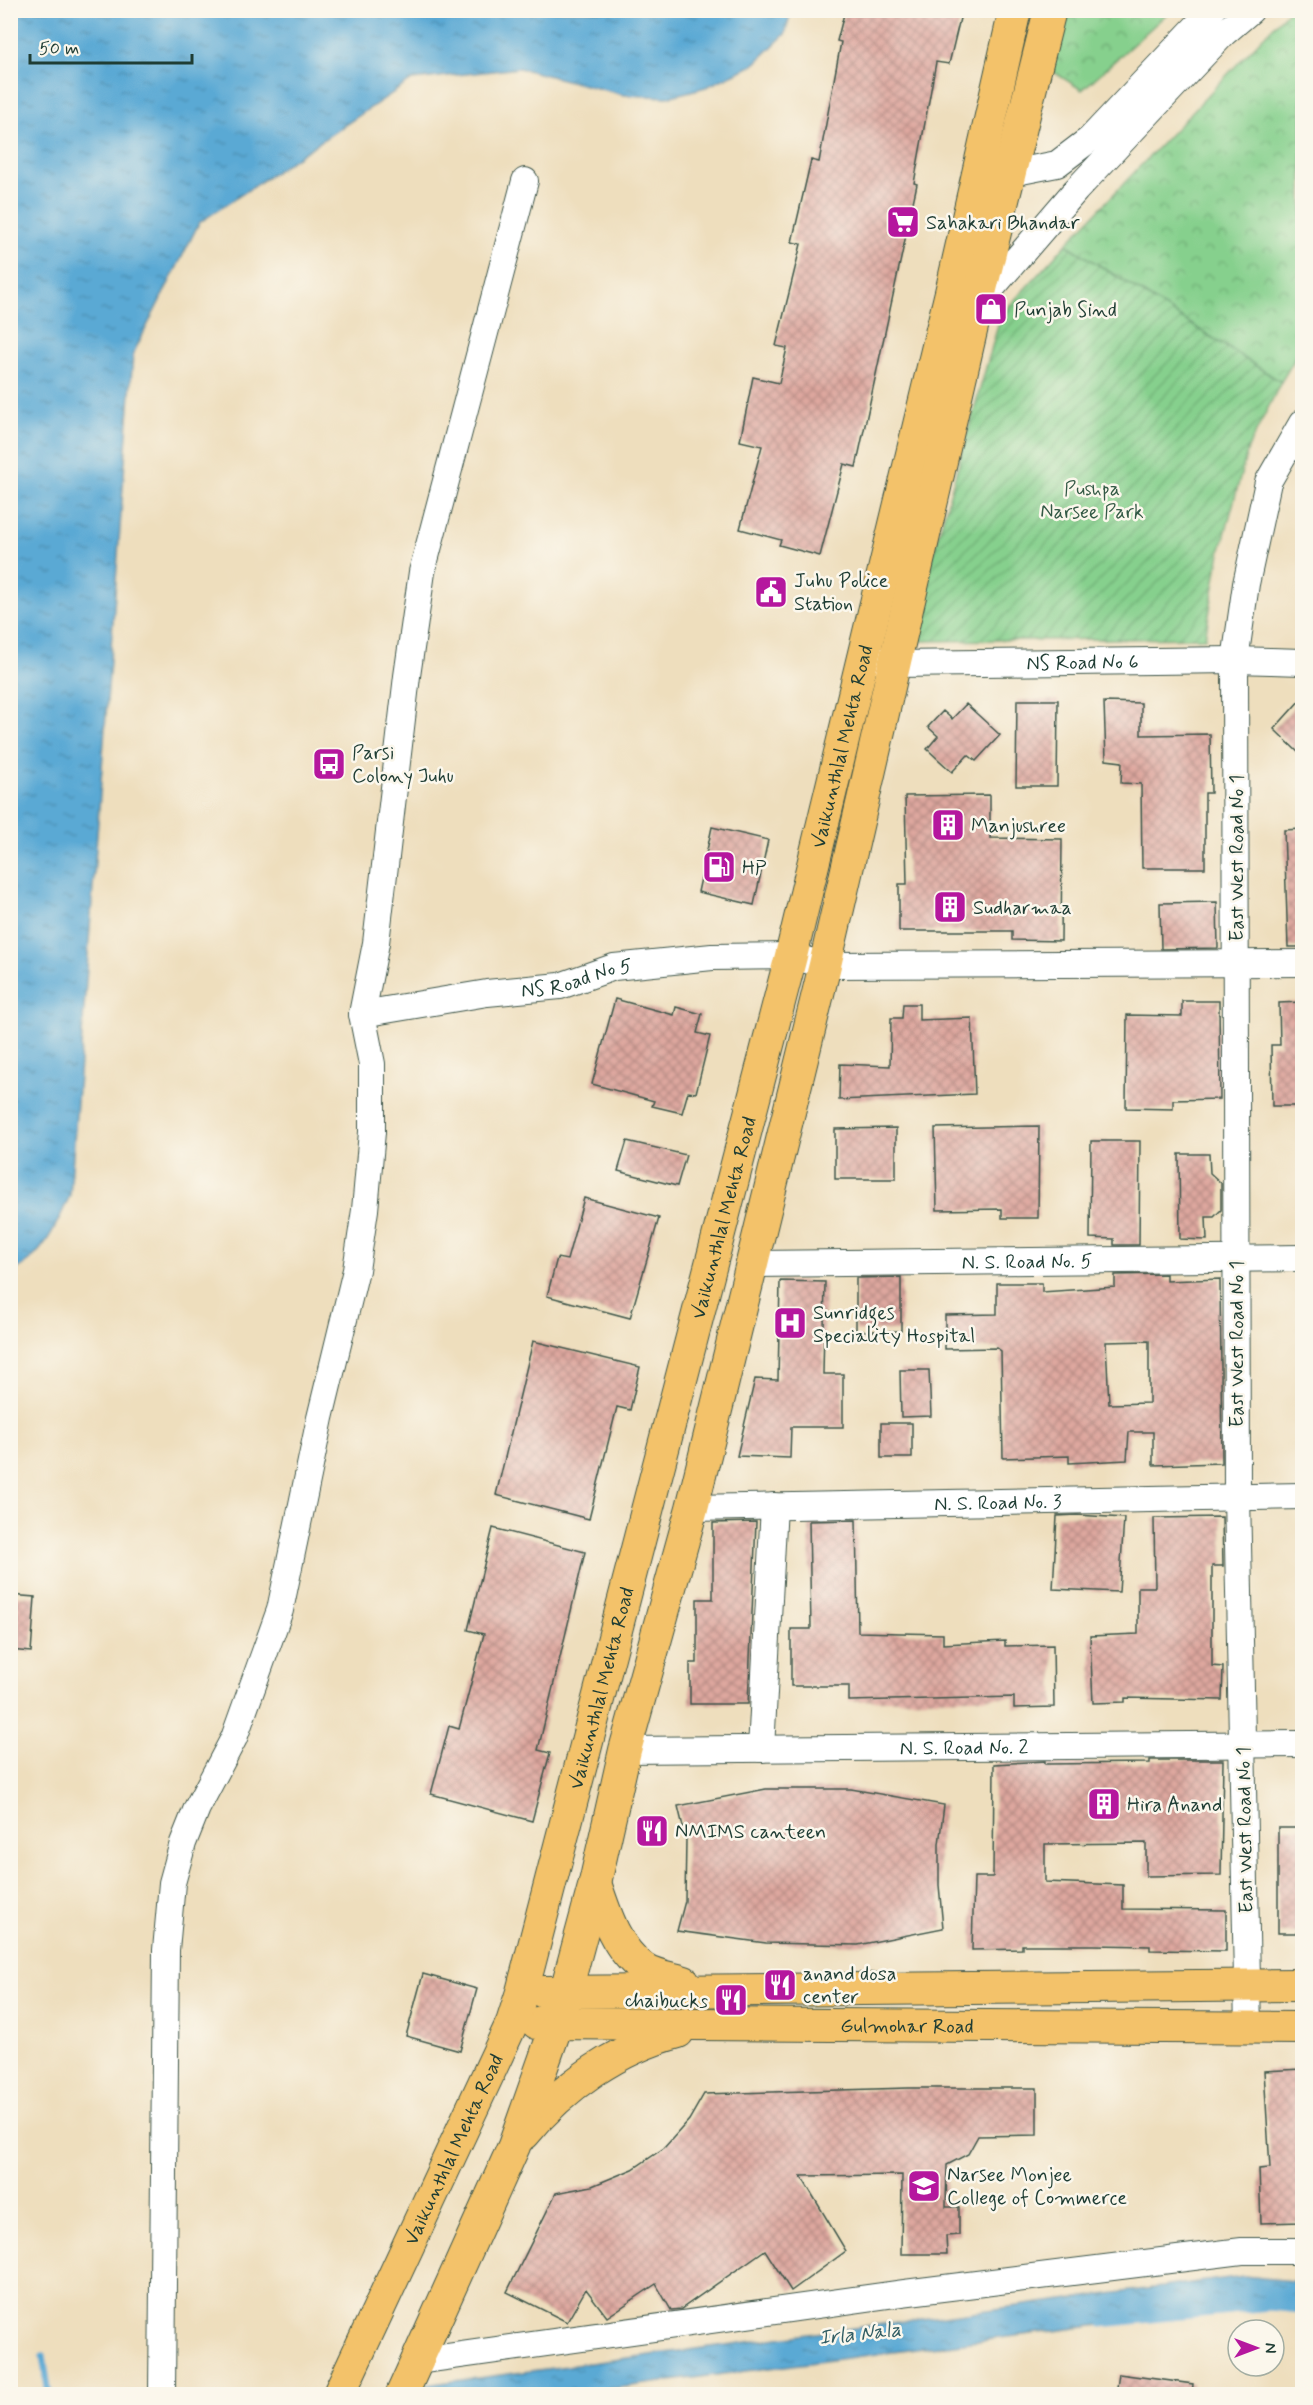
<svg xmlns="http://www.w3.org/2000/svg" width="1313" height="2405" font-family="Mynerve,sans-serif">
<defs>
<pattern id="park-crowns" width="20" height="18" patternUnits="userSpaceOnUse" patternTransform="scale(1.5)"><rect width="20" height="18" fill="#86d08d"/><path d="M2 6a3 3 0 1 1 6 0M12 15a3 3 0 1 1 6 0" fill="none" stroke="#6daa74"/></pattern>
<pattern id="garden-furrows" width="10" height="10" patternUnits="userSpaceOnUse" patternTransform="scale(1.5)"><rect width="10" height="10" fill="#86d08d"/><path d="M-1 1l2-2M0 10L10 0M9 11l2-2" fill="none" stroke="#6daa74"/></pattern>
<pattern id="water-ripples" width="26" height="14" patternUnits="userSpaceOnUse" patternTransform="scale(1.5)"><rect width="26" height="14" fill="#5aa9d4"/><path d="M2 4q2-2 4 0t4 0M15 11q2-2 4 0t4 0" fill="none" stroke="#4a8bad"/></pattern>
<pattern id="building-cross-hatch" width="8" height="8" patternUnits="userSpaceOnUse" patternTransform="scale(1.5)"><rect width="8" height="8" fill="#dea79f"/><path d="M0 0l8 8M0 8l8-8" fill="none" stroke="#b38982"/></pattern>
</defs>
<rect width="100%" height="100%" fill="#fbf7ec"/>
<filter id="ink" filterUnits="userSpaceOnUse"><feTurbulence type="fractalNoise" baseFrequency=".0167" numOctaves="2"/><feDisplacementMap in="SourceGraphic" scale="12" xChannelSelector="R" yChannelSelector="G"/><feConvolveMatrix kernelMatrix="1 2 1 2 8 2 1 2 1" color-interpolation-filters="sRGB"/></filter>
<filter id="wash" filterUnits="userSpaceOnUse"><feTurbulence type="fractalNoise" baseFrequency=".008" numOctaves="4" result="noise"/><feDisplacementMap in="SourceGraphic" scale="24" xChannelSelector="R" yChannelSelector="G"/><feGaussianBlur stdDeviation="1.35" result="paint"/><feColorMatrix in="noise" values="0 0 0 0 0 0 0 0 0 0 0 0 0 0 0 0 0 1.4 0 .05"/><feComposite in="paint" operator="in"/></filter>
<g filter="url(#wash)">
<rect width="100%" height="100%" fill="#eedebd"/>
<path fill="url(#park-crowns)" stroke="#528660" stroke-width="1.5" d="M1289 10 1302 11V347L1281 382 1066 244Z
M1064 11H1170L1082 90 1049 69Z"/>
<path fill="url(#garden-furrows)" stroke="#528660" stroke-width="1.5" d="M1066 244 1281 382 1248 448 1219 557 1205 638 918 641 926 579 1001 315Z"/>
<path fill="url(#water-ripples)" stroke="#3c7384" stroke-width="1.5" d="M11 10 791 11 785 34 753 65 706 87 668 97 624 95 519 68 412 80 199 223 133 354 70 1195C57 1225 42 1259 11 1272Z
M1244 2276 1302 2282V2307H1238L570 2394H419L425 2385Z"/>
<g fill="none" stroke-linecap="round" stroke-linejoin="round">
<path stroke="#5aa9d4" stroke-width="7" d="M1102 2324 1269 2307 1302 2310
M43 2356 49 2394"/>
</g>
<g id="blocks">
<path fill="url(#building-cross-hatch)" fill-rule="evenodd" d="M845 10H962L949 64 936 62 914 183 917 184 856 467 844 464 820 556 779 545 781 540 740 529 762 446 740 441 753 377 779 383 787 348 776 346 801 244 792 242 811 160 819 162 841 42 837 41Z
M1302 698V756L1274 729Z
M1017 700H1058L1057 786H1016Z
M1104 702 1141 703V735L1210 734 1211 793H1205V868H1142L1141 784 1121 783 1122 762 1106 760Z
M966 704 1000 735 976 761 968 755 952 772 927 749 938 736 928 727 943 711 952 719Z
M990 795V838L1062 839 1061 941 1012 940V931H899V884H907L905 796Z
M712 827 768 840 754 905 698 892Z
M1302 829V947H1288L1284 830Z
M1217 902 1218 948 1161 949 1160 903Z
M615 999 674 1015 676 1007 702 1014 697 1033 710 1036 696 1093 688 1092 682 1113 652 1106 654 1101 592 1084Z
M1182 1001H1219L1220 1099 1173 1100V1109L1126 1108 1127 1015 1182 1016Z
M1302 1002V1106H1272L1271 1045H1280L1279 1003Z
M903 1004H919V1020L972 1018 975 1094 839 1100 840 1064 890 1066 891 1018H902Z
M1039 1126 1038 1218H1002V1209L937 1210 935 1128Z
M896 1128V1179H835V1129Z
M627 1141 686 1155 677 1186 618 1171Z
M1091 1141H1140L1139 1245H1114V1239L1090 1238Z
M1179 1154H1209L1210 1173 1221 1183V1210L1214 1217H1206L1207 1240 1180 1239Z
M584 1198 659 1218 630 1318 547 1296 557 1258 567 1260Z
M1166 1274V1281L1220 1279 1222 1463 1153 1465V1432H1129L1127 1460 1069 1463V1456L1003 1458 1001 1351 997 1348 945 1349V1315L997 1314V1283H1042V1292L1115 1287V1275ZM1149 1341V1403L1109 1404 1106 1342Z
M901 1277V1331H856V1278Z
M780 1281 825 1282 823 1374H843V1427H791L790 1458 737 1456 755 1379 778 1380Z
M533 1341 640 1367 630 1410 617 1407 589 1519 496 1495Z
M900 1370H929L931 1416 901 1417Z
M881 1423H912V1458H881Z
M1077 1515 1124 1518 1119 1592 1053 1589 1057 1516Z
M1222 1517 1223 1566H1212V1666L1223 1667 1222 1700 1125 1698V1702L1093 1703 1090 1636 1138 1634V1587H1155L1154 1518Z
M856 1520 858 1632 943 1634V1644L1005 1641V1646L1053 1645 1054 1707 1014 1708V1697L849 1701V1686H791V1629H811L809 1521Z
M756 1522 748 1704H690V1663H697V1599H713V1523Z
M493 1528 585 1552 538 1750 550 1753 532 1821 431 1794 449 1726 459 1729 484 1634 468 1630Z
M10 1595 35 1597 31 1652 10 1650Z
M1150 1760H1223L1221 1875 1146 1876V1843L1045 1844V1882L1123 1885V1909L1226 1910V1951L1150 1950V1946L1094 1945H1022V1949L972 1950 974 1877H993L994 1764 1045 1761V1764L1150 1763Z
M766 1789H851L944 1805 939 1844V1885L943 1928 858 1945 766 1943 677 1931 685 1901 686 1839 678 1806Z
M1278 1828H1302V1933H1278Z
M423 1974 477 1989 460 2051 406 2036Z
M1302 2069V2222L1261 2223 1259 2169 1270 2168 1264 2071Z
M908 2088H1037V2135L978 2136 968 2154 947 2165 946 2207H959V2235L946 2236 947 2254H901L902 2175 801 2176 846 2251 791 2291 765 2250 681 2309 671 2310 656 2284 607 2317 586 2289 567 2322 507 2292 556 2193 592 2186 633 2169 664 2148 689 2120 704 2094Z
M1119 2374 1193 2384 1192 2394H1116Z"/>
</g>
</g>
<g filter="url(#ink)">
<use href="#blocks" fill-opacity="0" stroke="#3e5549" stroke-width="1.5"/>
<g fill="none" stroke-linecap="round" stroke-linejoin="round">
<defs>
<g id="minor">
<path d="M1011 173 1057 164 1090 139 1212 10"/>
<path d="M978 304 1076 190 1224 33 1251 10"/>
<path id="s1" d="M877 660 894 664 1235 660 1302 662"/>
<path id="s2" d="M362 1014 487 993 560 986 614 967 712 957 791 956 825 965 1302 963"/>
<path id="s3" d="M751 1264 1302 1258"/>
<path id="s4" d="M692 1508 1302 1496"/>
<path d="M761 1749 774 1506"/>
<path id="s5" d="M625 1750 1302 1744"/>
<path d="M1248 2029 1237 1495 1235 660 1246 584 1268 482 1302 423"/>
<path d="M418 2361 903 2293 1242 2251H1302"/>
<path d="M162 2394 166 1950 172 1883 183 1843 197 1808 234 1738 280 1610 320 1418 356 1270 365 1210 372 1132V1064L362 1014 376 943 407 676 422 572 525 181"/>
</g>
<g id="major">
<path d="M595 1883C605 1913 616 1949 643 1968 654 1976 672 1978 684 1982"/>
<path d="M544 1992 1302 1985"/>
<path id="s6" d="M537 2023 1302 2028"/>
<path d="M524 2134C563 2086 618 2048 678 2032"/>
<path id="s7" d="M339 2394 512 2023 522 1992 791 956 953 284 1015 10"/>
<path d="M402 2394 514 2146 557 2024 595 1883 625 1750 692 1508 825 965 977 305 1050 10"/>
</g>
</defs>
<use href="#minor" stroke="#3e5549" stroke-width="28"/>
<use href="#major" stroke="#3e5549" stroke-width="34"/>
<use href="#minor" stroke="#fff" stroke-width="26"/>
<use href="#major" stroke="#f3c26a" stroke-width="32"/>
</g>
</g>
<defs>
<symbol id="supermarket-square" viewBox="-11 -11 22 22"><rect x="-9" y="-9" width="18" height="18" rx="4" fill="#b5179e" stroke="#fbf7ec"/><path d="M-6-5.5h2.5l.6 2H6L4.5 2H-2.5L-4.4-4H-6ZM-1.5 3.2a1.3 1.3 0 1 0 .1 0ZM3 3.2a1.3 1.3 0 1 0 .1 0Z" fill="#fff"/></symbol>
<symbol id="shop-square" viewBox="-11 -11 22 22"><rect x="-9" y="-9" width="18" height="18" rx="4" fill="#b5179e" stroke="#fbf7ec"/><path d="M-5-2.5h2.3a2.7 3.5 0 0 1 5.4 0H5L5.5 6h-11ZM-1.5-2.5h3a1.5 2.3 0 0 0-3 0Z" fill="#fff"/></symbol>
<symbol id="civic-square" viewBox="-11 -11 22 22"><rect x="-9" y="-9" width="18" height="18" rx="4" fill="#b5179e" stroke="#fbf7ec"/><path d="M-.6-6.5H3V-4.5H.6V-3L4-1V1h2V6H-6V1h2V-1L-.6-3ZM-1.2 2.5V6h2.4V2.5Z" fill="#fff"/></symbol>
<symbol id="bus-square" viewBox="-11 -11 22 22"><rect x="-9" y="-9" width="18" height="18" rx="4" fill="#b5179e" stroke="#fbf7ec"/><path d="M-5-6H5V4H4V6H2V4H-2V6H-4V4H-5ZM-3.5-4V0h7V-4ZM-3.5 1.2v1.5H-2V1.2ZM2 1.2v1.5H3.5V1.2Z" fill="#fff"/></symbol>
<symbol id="building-square" viewBox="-11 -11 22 22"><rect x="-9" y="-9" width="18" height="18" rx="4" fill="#b5179e" stroke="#fbf7ec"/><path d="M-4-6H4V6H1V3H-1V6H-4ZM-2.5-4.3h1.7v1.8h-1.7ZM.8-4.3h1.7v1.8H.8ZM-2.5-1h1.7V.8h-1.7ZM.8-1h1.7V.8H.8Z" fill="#fff"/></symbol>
<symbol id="fuel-square" viewBox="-11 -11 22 22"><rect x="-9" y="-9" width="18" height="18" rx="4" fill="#b5179e" stroke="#fbf7ec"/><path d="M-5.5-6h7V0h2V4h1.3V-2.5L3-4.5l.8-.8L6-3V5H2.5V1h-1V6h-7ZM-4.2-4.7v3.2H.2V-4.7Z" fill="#fff"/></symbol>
<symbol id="hospital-square" viewBox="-11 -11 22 22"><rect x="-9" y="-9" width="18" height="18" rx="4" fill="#b5179e" stroke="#fbf7ec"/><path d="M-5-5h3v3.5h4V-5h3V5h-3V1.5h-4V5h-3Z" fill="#fff"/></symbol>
<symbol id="restaurant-square" viewBox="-11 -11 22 22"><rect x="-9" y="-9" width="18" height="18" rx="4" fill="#b5179e" stroke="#fbf7ec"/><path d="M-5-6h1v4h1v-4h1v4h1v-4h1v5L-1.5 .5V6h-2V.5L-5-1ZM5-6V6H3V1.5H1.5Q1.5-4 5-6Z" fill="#fff"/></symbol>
<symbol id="university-square" viewBox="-11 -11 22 22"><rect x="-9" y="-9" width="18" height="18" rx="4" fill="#b5179e" stroke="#fbf7ec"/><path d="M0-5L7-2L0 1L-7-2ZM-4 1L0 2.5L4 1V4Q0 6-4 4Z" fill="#fff"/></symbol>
</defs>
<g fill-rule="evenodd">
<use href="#supermarket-square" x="884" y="203" width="38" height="38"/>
<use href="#shop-square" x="972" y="290" width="38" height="38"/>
<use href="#civic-square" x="752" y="573" width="38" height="38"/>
<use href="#bus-square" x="310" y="745" width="38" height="38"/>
<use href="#building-square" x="929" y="806" width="38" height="38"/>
<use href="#fuel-square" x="700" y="848" width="38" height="38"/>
<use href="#building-square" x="931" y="888" width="38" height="38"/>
<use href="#hospital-square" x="771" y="1304" width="38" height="38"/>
<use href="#building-square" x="1085" y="1785" width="38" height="38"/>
<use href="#restaurant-square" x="633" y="1812" width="38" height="38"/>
<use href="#restaurant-square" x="761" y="1966" width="38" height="38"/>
<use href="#restaurant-square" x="712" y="1981" width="38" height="38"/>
<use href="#university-square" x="905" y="2167" width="38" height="38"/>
</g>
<g text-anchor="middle" stroke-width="5" stroke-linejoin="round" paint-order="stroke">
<g font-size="20" fill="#1f3d34" stroke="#fbf7ec" text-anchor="start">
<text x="926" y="229">Sahakari Bhandar</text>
<text x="1014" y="316">Punjab Sind</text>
<text x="794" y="587">Juhu Police<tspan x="794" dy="23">Station</tspan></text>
<text x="352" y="759">Parsi<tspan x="352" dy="23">Colony Juhu</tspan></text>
<text x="971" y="832">Manjushree</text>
<text x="742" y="874">HP</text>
<text x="973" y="914">Sudharmaa</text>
<text x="813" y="1319">Sunridges<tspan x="813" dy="23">Speciality Hospital</tspan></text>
<text x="1127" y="1811">Hira Anand</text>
<text x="675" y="1838">NMIMS canteen</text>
<text x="803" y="1980">anand dosa<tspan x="803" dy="23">center</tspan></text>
<text x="708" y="2007" text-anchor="end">chaibucks</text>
<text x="947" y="2181">Narsee Monjee<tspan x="947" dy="23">College of Commerce</tspan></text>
</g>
<g font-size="20" fill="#345a46" stroke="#fbf7ec">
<text x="1092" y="495">Pushpa<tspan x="1092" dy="23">Narsee Park</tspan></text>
</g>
<g font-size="20" fill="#1f3d34" stroke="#fbf7ec">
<text dy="7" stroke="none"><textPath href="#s1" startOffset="206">NS Road No 6</textPath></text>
<text dy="7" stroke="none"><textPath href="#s7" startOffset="1728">Vaikunthlal Mehta Road</textPath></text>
<text transform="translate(1236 858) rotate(-90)" y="7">East West Road No 1</text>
<text dy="7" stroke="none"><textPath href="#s2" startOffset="218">NS Road No 5</textPath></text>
<text dy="7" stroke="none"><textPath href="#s7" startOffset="1242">Vaikunthlal Mehta Road</textPath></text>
<text dy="7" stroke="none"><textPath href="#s3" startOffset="276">N. S. Road No. 5</textPath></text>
<text transform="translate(1236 1344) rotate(-90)" y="7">East West Road No 1</text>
<text dy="7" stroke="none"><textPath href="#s4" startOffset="306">N. S. Road No. 3</textPath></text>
<text dy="7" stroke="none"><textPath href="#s7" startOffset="756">Vaikunthlal Mehta Road</textPath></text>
<text dy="7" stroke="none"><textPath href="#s5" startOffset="339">N. S. Road No. 2</textPath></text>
<text transform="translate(1244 1830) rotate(-91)" y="7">East West Road No 1</text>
<text dy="7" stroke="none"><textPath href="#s6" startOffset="370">Gulmohar Road</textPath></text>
<text dy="7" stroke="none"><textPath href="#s7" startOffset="270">Vaikunthlal Mehta Road</textPath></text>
</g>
<g font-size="21" font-style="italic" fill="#315d64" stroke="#fbf7ec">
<text transform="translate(860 2333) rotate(-6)" y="7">Irla Nala</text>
</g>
</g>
<rect width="1313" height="2405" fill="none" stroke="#fbf7ec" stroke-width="36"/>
<g transform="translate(1256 2348) rotate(90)"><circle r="28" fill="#fbf7ec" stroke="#a3ada2" stroke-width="1.5"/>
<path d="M0-4.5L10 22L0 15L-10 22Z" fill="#b5179e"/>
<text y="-9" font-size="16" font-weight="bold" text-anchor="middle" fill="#1f3d34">N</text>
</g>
<path d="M30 54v9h162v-9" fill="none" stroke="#1f3d34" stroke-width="3"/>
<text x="39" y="54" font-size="18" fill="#1f3d34" stroke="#fbf7ec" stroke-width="4.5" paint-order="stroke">50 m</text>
</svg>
